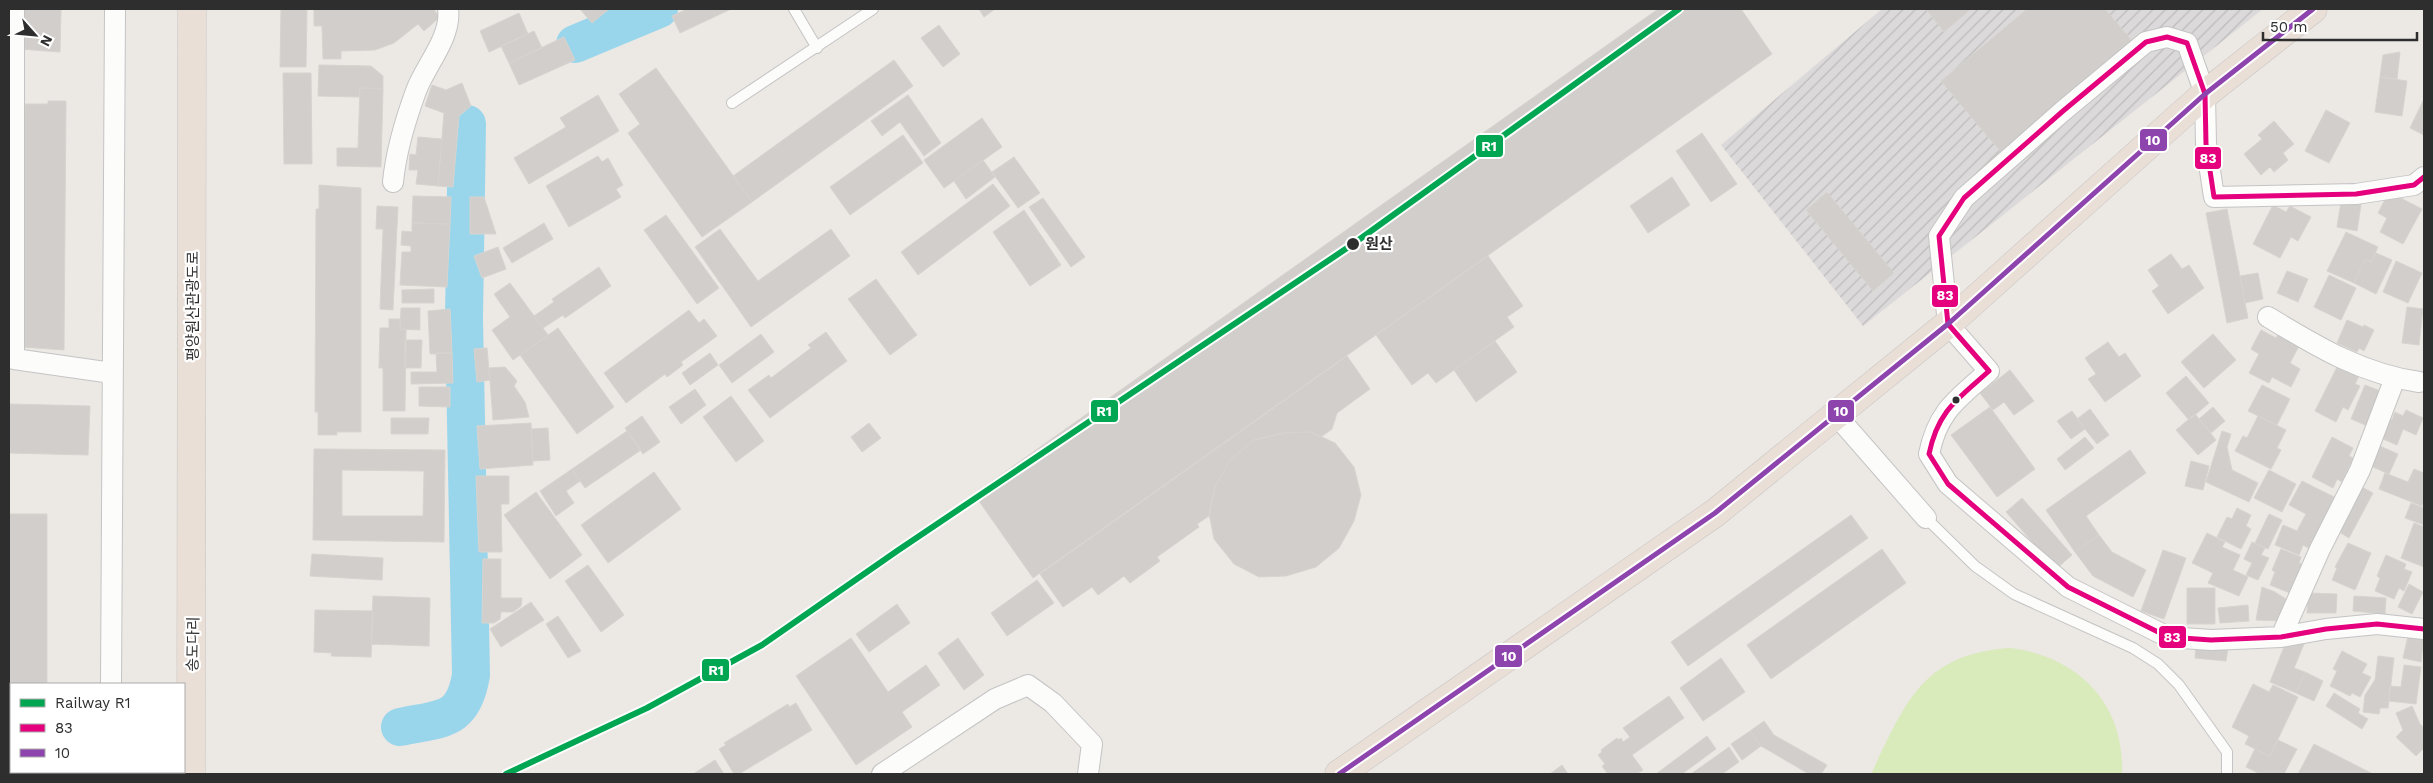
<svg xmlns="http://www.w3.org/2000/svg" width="2433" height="783" font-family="'Work Sans','Noto Sans KR',sans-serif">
<defs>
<pattern id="industrial-furrows" width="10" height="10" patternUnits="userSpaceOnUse" patternTransform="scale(1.25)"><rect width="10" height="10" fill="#dcd9db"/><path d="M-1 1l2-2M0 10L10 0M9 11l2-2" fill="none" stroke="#bdbbbc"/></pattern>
</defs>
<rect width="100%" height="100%" fill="#ece8e4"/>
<path fill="url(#industrial-furrows)" d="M1882 9H2263L1863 326 1721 145Z"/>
<path fill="#d9eabb" d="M2011 648C2079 657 2125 704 2122 774H1871C1905 704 1922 653 2011 648Z"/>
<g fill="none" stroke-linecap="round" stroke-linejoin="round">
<path stroke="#99d6ec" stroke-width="38" d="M575 44 659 9
M400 727C441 718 463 723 471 675L464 319 467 124"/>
</g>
<path fill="#d1cecb" stroke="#d7d4d0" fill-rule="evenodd" d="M20 9H61L60 52 20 49Z
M281 9H307L306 67H280Z
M314 9H433L440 17 424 31 418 24 394 43 375 50 341 51V59H323L322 26H314Z
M580 9H609L592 23Z
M687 9H731L680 33 672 16Z
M979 9H995L984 17Z
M1658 9H1741L1772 54 1033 578 974 494Z
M1926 9H1971L1944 32Z
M2027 9H2105L2137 47 2005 157 1941 81Z
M519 13 528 34 489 52 480 31Z
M939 25 960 54 943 67 921 38Z
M534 31 542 48 509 63 501 46Z
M564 37 575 60 519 85 509 63Z
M2400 52 2397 79 2380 77 2383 55Z
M894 60 913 86 752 202 733 176Z
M319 65 371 66 383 76V89L360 88 359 97 318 96Z
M656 68 752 202 702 237 628 133 640 124 619 94Z
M283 73H311L312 164H284Z
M2380 77 2407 81 2402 116 2375 112Z
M462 83 471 106 459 116 453 187 438 186 444 113 425 106 432 85 446 90Z
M360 88 383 89 381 167 337 166V148H358Z
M598 95 619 131 529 184 514 158 566 127 560 118Z
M908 95 941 143 924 156 900 122 882 136 871 121Z
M2424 99V135L2410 128Z
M48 101H66L64 350 22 347 19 178H24L25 151H19V115H25V104H48Z
M2326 110 2350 123 2329 163 2305 151Z
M982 118 1002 147 944 188 924 160Z
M2274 121 2294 144 2283 153 2288 160 2274 172 2270 167 2261 175 2244 154 2262 139 2258 135Z
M1702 133 1737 184 1711 202 1676 151Z
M903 135 923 163 850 215 830 187Z
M418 137 442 139 438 186 416 184 418 170H409L410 154 416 155Z
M598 156 602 162 608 158 623 185 616 189 621 197 569 227 546 186Z
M1014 157 1040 193 1018 208 992 172Z
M983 160 995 177 966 199 954 181Z
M1672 177 1690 205 1648 233 1630 206Z
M993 184 1010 206 918 275 901 252Z
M319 185 361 188V432H337V435H318V412H315L316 209H319Z
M1827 192 1894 273 1873 291 1806 210Z
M2389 192 2422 209 2403 244 2380 232 2387 218 2378 213Z
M2342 195 2362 198 2357 231 2337 227Z
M413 196 451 197 450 224 412 223Z
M470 197H484L496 234H470Z
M1043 198 1085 257 1071 267 1029 207Z
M2273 205 2286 212 2290 206 2311 217 2298 241 2291 237 2280 258 2253 244Z
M377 206 398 207 393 310 380 309 383 229H376Z
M2227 209 2248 318 2227 323 2206 213Z
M1024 210 1061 265 1030 286 993 232Z
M666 215 719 288 697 304 644 230Z
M412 223 450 224 447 287 400 285 402 252H411V246L401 245 402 231 412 232Z
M544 223 553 239 512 263 503 248Z
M720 229 758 281 831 229 850 256 751 327 695 247Z
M2346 232 2378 247 2371 262 2365 259 2354 283 2327 271Z
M498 247 506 269 482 278 474 256Z
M2376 253 2392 260 2376 294 2354 283 2365 259 2371 262Z
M2171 254 2182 269 2189 265 2204 288 2168 314 2152 291 2159 286 2148 270Z
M1488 256 1523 306 1507 317 1514 327 1436 383 1428 373 1412 385 1376 335Z
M2396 261 2422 273 2408 303 2383 292Z
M599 267 611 286 565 318 563 315 543 328 534 316 554 302 552 299Z
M2287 271 2308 279 2298 302 2277 293Z
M2258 273 2263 299 2245 303 2240 276Z
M2329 275 2356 288 2341 320 2314 307Z
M876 279 917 335 890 355 848 299Z
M510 283 548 335 513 360 492 330 510 317 494 294Z
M434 289V303H402V290Z
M2407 307 2423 309 2419 345 2402 343Z
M401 308H420V330L400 329Z
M450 309 452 353 430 354 428 311Z
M689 310 699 323 704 319 717 336 681 362 683 365 667 377 665 374 626 403 604 373Z
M389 319H400V329L406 330 405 411H383V368H379L380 328H389Z
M2347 320 2363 327 2364 325 2374 330 2364 351 2359 348 2357 352 2337 343Z
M558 328 614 407 577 434 520 355Z
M2261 330 2276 338 2278 335 2299 346 2290 363 2300 369 2291 387 2272 377 2269 383 2249 373 2259 354 2251 349Z
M826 332 847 361 770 418 748 390 769 375 771 378 811 348 808 345Z
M761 334 774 352 732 383 719 365Z
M2213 334 2236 360 2204 388 2181 362Z
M405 340H422L421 368H405Z
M1495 341 1517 372 1476 402 1454 370Z
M2108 342 2119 357 2125 353 2141 376 2105 402 2088 379 2096 374 2085 358Z
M487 348 490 380 477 382 474 349Z
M436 353H452L453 383 411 384V372H437Z
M710 353 718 365 690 385 682 373Z
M1347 356 1370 389 1337 413 1332 429 1321 437 1311 432 1284 433 1254 440 1230 460 1215 487 1209 516 1197 524 1199 527 1157 557 1160 561 1130 583 1124 576 1098 595 1092 587 1063 607 1040 574Z
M2338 365 2359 376 2355 384 2360 386 2348 410 2343 407 2336 422 2315 411Z
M505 367 517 381 514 386 525 402 529 417 493 420 489 368Z
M2010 370 2034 401 2014 415 2004 402 1993 410 1980 393Z
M2186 376 2209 403 2189 420 2166 393Z
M2262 385 2290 399 2277 425 2248 411Z
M2365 385 2385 393 2370 427 2351 419Z
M419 387H450V407L419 406Z
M695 389 706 405 681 424 669 407Z
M731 396 764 441 736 462 703 417Z
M9 404 90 406 88 455 9 453Z
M1990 407 2035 469 1997 497 1951 435Z
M2213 407 2225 421 2211 433 2199 419Z
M2090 409 2109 435 2097 444 2077 419Z
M2406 410 2423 418 2416 435 2403 429 2397 445 2378 437 2387 417 2392 420 2395 412 2403 416Z
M2072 411 2085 429 2071 439 2057 421Z
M2195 414 2216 440 2198 455 2176 430Z
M642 416 660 442 643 454 625 428Z
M2258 416 2286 430 2277 448 2281 450 2271 469 2235 451 2243 436 2247 438Z
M391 418H429L428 434H391Z
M531 423 533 465 480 469 477 426Z
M869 423 881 438 862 452 851 437Z
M548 428 550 460 533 461 531 429Z
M627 431 641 450 585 488 572 469Z
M2222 431 2231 434 2227 447 2232 470 2258 483 2249 502 2206 482Z
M1311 432 1335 443 1354 467 1361 495 1354 521 1339 548 1316 567 1286 576 1259 577 1234 564 1214 539 1209 513 1215 487 1230 460 1254 440 1284 433Z
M2085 437 2094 448 2065 470 2057 459Z
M2332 437 2353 448 2349 456 2353 458 2342 482 2337 479 2333 488 2312 477Z
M2375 444 2398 454 2389 474 2366 464Z
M314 449 445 450 444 542 313 540ZM342 470 424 471 423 516H342Z
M2130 450 2146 473 2086 516 2099 535 2075 552 2046 510Z
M2191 461 2209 466 2203 490 2185 486Z
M572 469 580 481 566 491 574 503 556 516 540 491Z
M2414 469 2424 473V500L2422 506 2379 489 2385 473 2408 482Z
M2269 470 2296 484 2282 512 2254 498Z
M654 472 681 509 608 563 581 525Z
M476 476H509V504H501L502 552H479Z
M2302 481 2338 499 2312 550 2303 545 2299 555 2275 545 2283 525 2297 531 2306 514 2289 505Z
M2358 485 2373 493 2349 538 2334 529Z
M536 492 582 555 550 579 504 515Z
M2022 498 2072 555 2056 569 2006 512Z
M2411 503 2424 508V525L2405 518Z
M2237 508 2251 515 2246 526 2251 529 2241 549 2217 537 2227 517 2232 519Z
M9 514H47V684H11V772H47V774H9Z
M2269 514 2282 520 2268 549 2255 543Z
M1851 515 1868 538 1688 666 1671 642Z
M2414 523 2424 527V567L2401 558Z
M2207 533 2225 542 2222 547 2240 555 2233 570 2248 577 2239 596 2208 583 2213 573 2192 563Z
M2099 535 2112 552 2146 570 2133 597 2093 576 2075 552Z
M2252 542 2265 548 2261 555 2269 558 2258 580 2246 575 2252 563 2244 559Z
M2348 543 2371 553 2355 590 2332 580 2337 568 2335 567Z
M1882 549 1906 583 1771 679 1747 645Z
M2281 549 2301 557 2299 563 2307 566 2299 585 2294 583 2290 593 2270 585 2275 572 2272 570Z
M2163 550 2186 558 2164 619 2141 611Z
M312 554 383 558 382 580 310 576Z
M2386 555 2406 564 2404 569 2412 572 2404 591 2399 588 2394 599 2375 591 2380 578 2377 576Z
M483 559H501V598H522L521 606 513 612H501L500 619 494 623H482Z
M588 565 624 615 601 632 565 581Z
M1037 580 1054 603 1007 636 991 613Z
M2409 584 2423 592 2412 614 2398 607Z
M2262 587 2275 592 2292 603 2284 621 2256 620Z
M2187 588H2215V624H2187Z
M2308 593 2337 594 2336 613H2307Z
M373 596 430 598 429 646 371 644Z
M2354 596 2386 598 2385 614 2353 611Z
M531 602 544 620 501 647 490 629Z
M897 604 910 623 869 652 856 634Z
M2248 605 2249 621 2220 623 2218 608Z
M315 610 373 611 371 657 331 656 332 653 314 652Z
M558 616 581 651 568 658 546 624Z
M2409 632 2424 636 2421 662 2403 658Z
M2288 637 2304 644 2294 668 2305 672 2296 693 2270 682Z
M851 638 888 692 926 665 940 685 902 712 912 727 856 765 796 676Z
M958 638 984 675 964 690 938 653Z
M2196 645 2228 648 2226 661 2195 658Z
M2342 651 2367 664 2362 673 2371 677 2360 697 2352 693 2350 696 2330 686 2337 671 2333 669Z
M2378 656 2394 658 2388 708H2380L2379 714 2363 712 2365 695 2375 680Z
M1721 658 1745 692 1703 721 1680 688Z
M2404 665 2421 667 2416 704 2389 701 2390 686 2401 687Z
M2305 672 2323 681 2314 701 2296 693Z
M2253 684 2269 692 2273 685 2298 697 2270 756 2245 744 2249 736 2232 727Z
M2334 693 2360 709 2358 713 2368 719 2362 729 2326 706Z
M1669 696 1684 718 1632 755 1643 770 1636 774H1608L1602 766 1605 764 1598 755 1602 752 1601 750 1617 738 1618 740 1621 738 1623 742 1630 737 1623 728Z
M796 703 812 730 739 774H734L719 749 726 745 724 743 788 704 789 707Z
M2412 706 2420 724 2424 728V748L2416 756 2396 737 2403 730 2396 713Z
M1764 721 1774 735 1827 765 1821 774H1809L1761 746 1750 731Z
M1750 731 1761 746 1742 760 1731 744Z
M1707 736 1716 749 1682 774H1656Z
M2278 740 2297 749 2284 774H2260L2246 767 2255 749 2270 756Z
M2314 744 2373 774H2298Z
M1729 747 1739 762 1722 774H1691Z
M715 760 724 774H693Z
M1562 765 1568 774H1550Z"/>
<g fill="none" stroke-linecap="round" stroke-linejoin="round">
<defs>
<path id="lane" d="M794 9 817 48
M732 103 873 9
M1926 518 1975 566 2014 594 2133 648 2158 664 2179 685 2227 752V774"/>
<path id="street" d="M14 9V359L112 373
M2424 177 2414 185 2356 194 2214 197 2206 144 2205 94 2187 43 2167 37 2146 42 2063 111 1964 198 1939 236 1948 324 1989 371C1958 399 1938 410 1929 454L1948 484 2068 587 2168 637 2211 640 2281 637 2326 629 2377 624 2424 629
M393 182C396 151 405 121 416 91 425 66 452 37 448 9
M2268 317C2316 346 2362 374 2419 382
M1836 415 1926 518
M2281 637 2320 549 2360 470 2395 378
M111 684 115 9
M110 774V772
M882 774 995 699 1028 685 1053 703 1092 744 1088 774"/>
<path id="highway" d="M191 774 192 9
M1339 774 1715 513 1948 324 2205 94 2313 9"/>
</defs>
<use href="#lane" stroke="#c5c4c5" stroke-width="12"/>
<use href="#street" stroke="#c5c4c5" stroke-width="22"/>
<use href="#highway" stroke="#c6c5c4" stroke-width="29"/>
<use href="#lane" stroke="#fcfcfb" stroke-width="10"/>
<use href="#street" stroke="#fcfcfb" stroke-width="20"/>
<use href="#highway" stroke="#eadfd6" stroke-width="28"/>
<defs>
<path id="bus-1" d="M2424 177 2414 185 2356 194 2214 197 2206 144 2205 94 2187 43 2167 37 2146 42 2063 111 1964 198 1939 236 1948 324 1989 371C1958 399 1938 410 1929 454L1948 484 2068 587 2168 637 2211 640 2281 637 2326 629 2377 624 2424 629"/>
<path id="bus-2" d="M1339 774 1715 513 1948 324 2205 94 2313 9"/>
</defs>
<use href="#bus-1" stroke="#fff" stroke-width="9"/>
<use href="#bus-2" stroke="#fff" stroke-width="9"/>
<use href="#bus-1" stroke="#e5007d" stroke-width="5"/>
<use href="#bus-2" stroke="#8e44ad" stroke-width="5"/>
<defs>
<path id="rail-1" d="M506 774 647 708 762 645 897 551 1353 244 1679 9"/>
</defs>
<use href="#rail-1" stroke="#fff" stroke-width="10"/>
<use href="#rail-1" stroke="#00a651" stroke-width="6"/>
</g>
<g fill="#2e2e2e" stroke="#fff" stroke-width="2">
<circle cx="1353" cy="244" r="7"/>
<circle cx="1956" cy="400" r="4.5"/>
</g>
<g text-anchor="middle" stroke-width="4.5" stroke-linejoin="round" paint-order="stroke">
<g font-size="15" font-weight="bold" fill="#2e2e2e" stroke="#fff" text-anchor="start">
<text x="1365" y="249">원산</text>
</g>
<g font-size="15" fill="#2e2e2e" stroke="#fff">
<text transform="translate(193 306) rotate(-90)" y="5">평양원산관광도로</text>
<text transform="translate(193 644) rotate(-89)" y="5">송도다리</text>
</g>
</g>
<g stroke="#fff" stroke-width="2">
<rect x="2139" y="128" width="29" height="24" rx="5" fill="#8e44ad"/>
<rect x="1475" y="134" width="29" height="24" rx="5" fill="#00a651"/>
<rect x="2194" y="146" width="28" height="24" rx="5" fill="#e5007d"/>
<rect x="1931" y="284" width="28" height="24" rx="5" fill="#e5007d"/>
<rect x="1827" y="399" width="28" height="24" rx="5" fill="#8e44ad"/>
<rect x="1090" y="399" width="29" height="24" rx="5" fill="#00a651"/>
<rect x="2158" y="625" width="29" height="24" rx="5" fill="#e5007d"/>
<rect x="1494" y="644" width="29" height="24" rx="5" fill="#8e44ad"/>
<rect x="701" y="658" width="29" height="24" rx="5" fill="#00a651"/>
</g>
<g font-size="14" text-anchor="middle" font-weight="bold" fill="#fff">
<text x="2153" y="145">10</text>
<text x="1489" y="151">R1</text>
<text x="2208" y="163">83</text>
<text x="1945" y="300">83</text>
<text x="1841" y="416">10</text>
<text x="1104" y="416">R1</text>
<text x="2172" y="642">83</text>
<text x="1509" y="661">10</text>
<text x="716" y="675">R1</text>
</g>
<rect width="2433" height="783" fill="none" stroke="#2e2e2e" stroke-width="20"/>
<rect x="10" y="683" width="175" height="90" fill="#ffffff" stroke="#ababab"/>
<rect x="20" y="699" width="25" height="8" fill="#00a651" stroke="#ababab"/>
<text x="55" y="708" font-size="15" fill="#2e2e2e">Railway R1</text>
<rect x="20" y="724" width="25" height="8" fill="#e5007d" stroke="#ababab"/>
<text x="55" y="733" font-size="15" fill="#2e2e2e">83</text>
<rect x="20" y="749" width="25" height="8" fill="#8e44ad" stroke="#ababab"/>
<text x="55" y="758" font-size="15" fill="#2e2e2e">10</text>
<g transform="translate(35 35) rotate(117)" stroke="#ffffff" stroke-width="4" paint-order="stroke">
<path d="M0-4L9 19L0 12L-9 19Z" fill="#2e2e2e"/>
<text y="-8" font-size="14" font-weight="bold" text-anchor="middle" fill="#2e2e2e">N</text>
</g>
<path d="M2263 32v8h154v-8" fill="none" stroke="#2e2e2e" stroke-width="2.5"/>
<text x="2270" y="32" font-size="15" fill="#2e2e2e" stroke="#ffffff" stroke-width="4" paint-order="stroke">50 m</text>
</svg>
